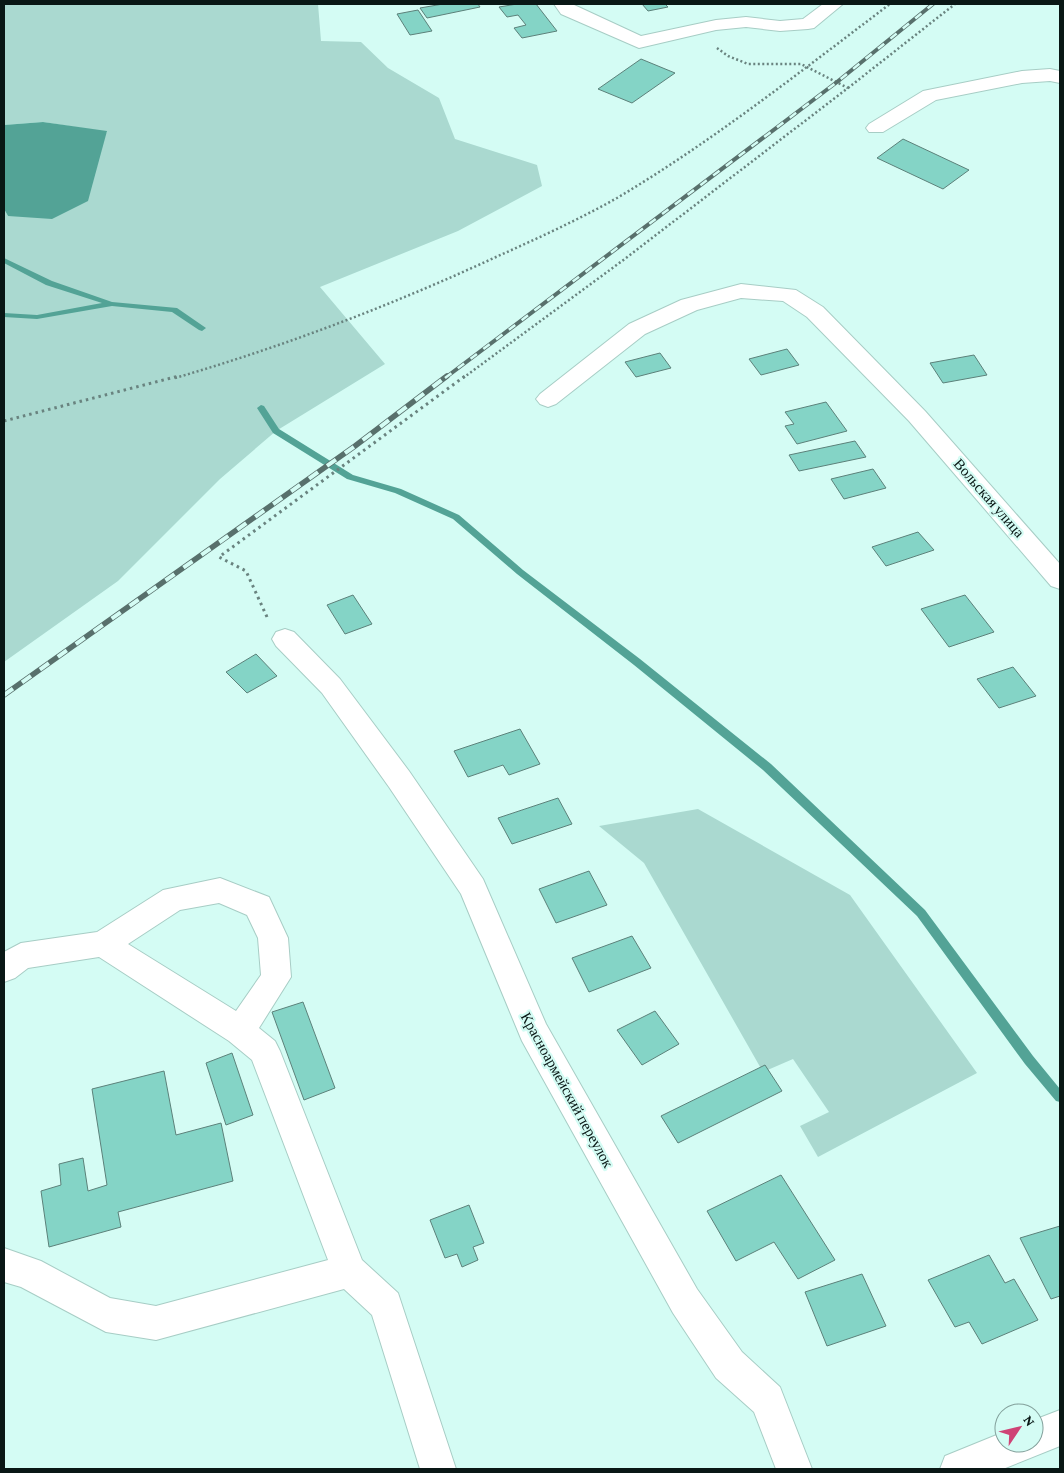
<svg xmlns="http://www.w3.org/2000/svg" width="1064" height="1473" font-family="'Crimson Pro',serif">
<rect width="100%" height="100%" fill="#d4fcf4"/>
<path fill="#aad9d0" d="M4 4H318L321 41 361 42 388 68 439 98 455 139 537 165 542 186 458 231 320 287 385 364 276 431 220 479 118 581 4 662V209L8 216 107 132 43 122 4 125Z
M698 809 850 895 977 1073 818 1157 800 1126 829 1112 793 1059 763 1072 644 863 599 826Z"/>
<path fill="#53a396" d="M43 122 107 131 88 201 52 219 8 216 4 209V125Z"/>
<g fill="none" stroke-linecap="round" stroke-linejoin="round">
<path fill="#53a396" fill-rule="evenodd" d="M4 258 52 281 112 302 177 308 206 328 202 331 199 330 172 312 112 306 37 319 4 317V313L37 315 102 303 46 285 4 263Z
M261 405 264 406 279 429 353 475 401 489 459 515 523 570 640 659 771 764 925 910 1033 1056 1060 1089V1102L1056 1101 1025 1064 917 916 763 770 634 665 517 574 453 519 395 493 347 479 273 433 257 408Z"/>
</g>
<path fill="#84d4c6" stroke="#5c817a" d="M443 4H478L480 7 427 18 420 8Z
M517 4H536L557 31 522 38 514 28 526 25 518 15 507 17 499 7Z
M642 4H665L668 7 648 11Z
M418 10 432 31 410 35 397 14Z
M641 59 675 73 632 103 598 89Z
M903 139 969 170 943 189 877 158Z
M787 349 799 365 761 375 749 359Z
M660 353 671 368 636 377 625 362Z
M974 355 987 375 943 383 930 363Z
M826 402 847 431 797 444 785 426 794 424 785 412Z
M855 441 866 457 799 471 789 455Z
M873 469 886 488 844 499 831 479Z
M918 532 934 550 886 566 872 547Z
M353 595 372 624 345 634 327 605Z
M965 595 994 632 949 647 921 609Z
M256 654 277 676 247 693 226 672Z
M1013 667 1036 696 999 708 977 679Z
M520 729 540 764 509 775 503 765 468 777 454 751Z
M558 798 572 824 512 844 498 818Z
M589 871 607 905 556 923 539 889Z
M632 936 651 968 589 992 572 958Z
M303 1002 335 1088 304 1100 272 1012Z
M655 1011 679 1044 642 1065 617 1030Z
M232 1053 253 1115 226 1125 206 1063Z
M765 1065 782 1091 678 1143 661 1116Z
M164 1071 176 1135 221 1123 233 1181 118 1212 121 1227 49 1247 41 1191 61 1185 59 1164 83 1158 88 1191 107 1185 92 1089Z
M781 1175 835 1260 798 1279 774 1242 736 1261 707 1211Z
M469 1205 484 1243 473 1247 478 1260 462 1267 457 1254 445 1258 430 1220Z
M1060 1226V1296L1051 1299 1020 1238Z
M989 1255 1005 1283 1014 1279 1038 1320 982 1344 969 1322 955 1327 928 1280Z
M862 1274 886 1326 827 1346 805 1292Z"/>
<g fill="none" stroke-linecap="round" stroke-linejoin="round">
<defs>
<path id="minor" d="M554 4H572L641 36 716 20 746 17 780 21 803 19 823 4H843L814 28 808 29 780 31 746 27 716 30 639 48 561 14Z
M1050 69 1060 71V83L1050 81 1022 83 936 100 883 132H869L866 128 869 124 923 91 1022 71Z
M741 284 796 290 823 307 925 411 1060 564V589L1051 586 909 421 807 317 783 301 741 298 697 310 645 334 556 404 548 407 540 404 536 399 540 394 629 324 681 300Z
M285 629 294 632 340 679 409 771 483 879 546 1024 697 1289 742 1352 780 1387 812 1469H776L754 1412 716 1378 673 1313 522 1041 461 894 389 787 322 693 276 646 272 639 276 632Z
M220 878 269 897 288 938 291 977 259 1028 275 1041 280 1051 362 1260 398 1293 456 1469H420L372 1315 344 1289 156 1340 106 1332 21 1287 4 1282V1248L41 1261 110 1298 156 1306 328 1260 252 1060 229 1041 99 957 28 968 15 978 4 982V952L21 943 97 932 163 890ZM219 903 247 915 258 938 261 975 236 1011 128 944 180 910Z
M1060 1410V1446L1003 1469H940L945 1456 1004 1432V1443H1034V1420Z"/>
</defs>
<use href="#minor" stroke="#a7cdc5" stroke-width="2"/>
<path stroke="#69837f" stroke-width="2.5" stroke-dasharray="2 2.5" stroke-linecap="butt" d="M848 88 955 4
M175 378C285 346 392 305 496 257 536 239 578 220 617 198 713 141 801 71 890 4
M463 378 622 261 848 88 801 64H748L728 56 717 48"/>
<path stroke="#69837f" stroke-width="3" stroke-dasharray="2.5 4" stroke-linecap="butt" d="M4 421 179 376
M267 617 246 571 219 557 465 376"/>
<use href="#minor" fill="#fff" fill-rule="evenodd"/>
<defs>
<path id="rail-far1" d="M445 378 837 82 933 4"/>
<path id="rail" d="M4 695 355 446 447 376"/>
</defs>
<use href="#rail-far1" stroke="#58706c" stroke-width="4"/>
<use href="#rail" stroke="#58706c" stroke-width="5.5"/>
<use href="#rail-far1" stroke="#d4fcf4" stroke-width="2.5" stroke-dasharray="8" stroke-linecap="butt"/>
<use href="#rail" stroke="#d4fcf4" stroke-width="4" stroke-dasharray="11" stroke-linecap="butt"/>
</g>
<g text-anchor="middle" stroke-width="4.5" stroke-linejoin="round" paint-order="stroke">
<g font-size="15" fill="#091715" stroke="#d4fcf4">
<text transform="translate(989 498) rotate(49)" y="5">Вольская улица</text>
<text transform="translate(567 1090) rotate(61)" y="5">Красноармейский переулок</text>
</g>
</g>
<rect width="1064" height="1473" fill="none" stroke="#091715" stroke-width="10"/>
<g transform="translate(1019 1428) rotate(55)"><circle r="24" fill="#d4fcf4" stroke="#83a09b"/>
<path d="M0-4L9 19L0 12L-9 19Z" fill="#cf4376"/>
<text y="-8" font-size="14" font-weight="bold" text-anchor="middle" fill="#091715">N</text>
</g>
</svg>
